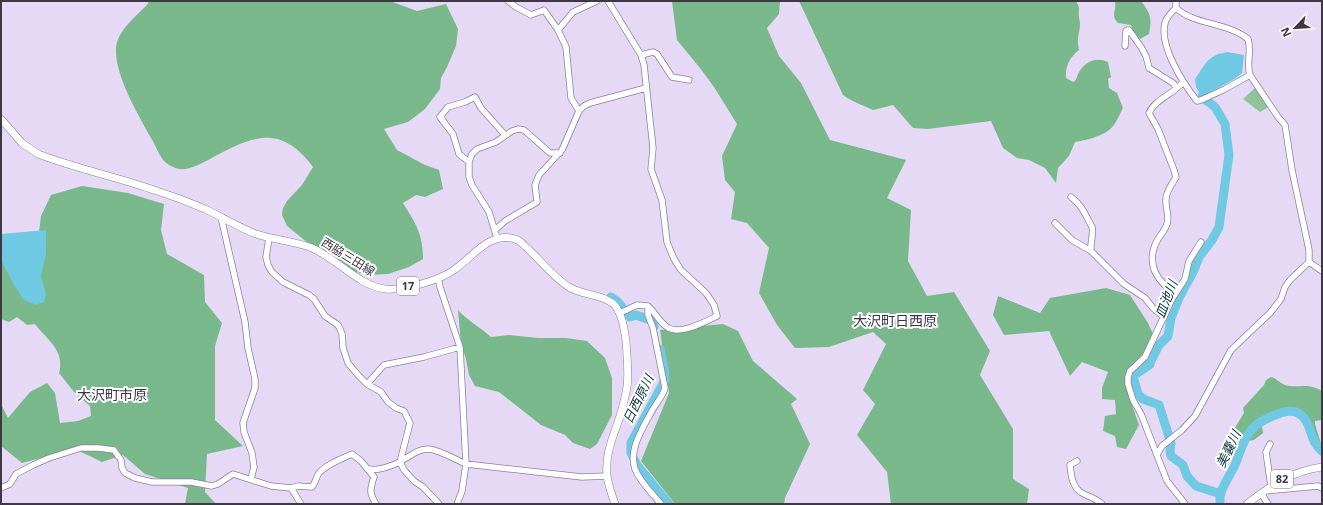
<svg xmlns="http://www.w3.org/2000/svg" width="1323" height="505" font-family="'Noto Sans','Noto Sans JP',sans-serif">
<rect width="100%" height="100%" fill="#e6d9f5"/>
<path fill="#8ec39c" d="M1256 87 1269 107 1260 112 1243 99Z"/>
<path fill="#79b88b" d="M149 1H390L417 11 446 4 458 29 456 46 447 67 441 78 440 89 425 109 408 122 384 129 397 150 425 165 439 170 443 189 425 197 416 195 403 203C416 224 423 234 423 259L409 267 388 274 367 275 350 270 308 243 287 226 282 215 283 208 287 201 302 185 313 167C280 123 252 136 210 159 203 163 187 171 179 169 175 168 168 165 165 162 159 156 156 146 151 138 139 116 110 68 117 42 122 27 137 15 147 5Z
M672 1H780L779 14 767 28 779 56 801 83 830 140 906 160 887 198 911 210 908 261 927 296 954 292 990 351 980 375 1013 429V479L1029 489 1027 504H891L887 472 857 435 875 404 863 390 886 344 873 332 829 347 795 348 777 325 759 293 769 248 747 223 731 219 735 192 725 180 722 156 737 124 714 87 700 68 677 40Z
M799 1H1076C1081 9 1078 9 1079 17 1079 20 1080 20 1080 23 1080 34 1076 37 1079 50 1070 57 1065 66 1066 78L1073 82C1077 80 1076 78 1078 74 1084 62 1095 56 1108 62L1111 77 1108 79 1109 88 1117 93 1123 108C1119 115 1116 125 1109 130 1100 137 1086 140 1075 142L1069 156 1058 168 1056 183 1045 168 1029 160 1017 158 1003 148 991 121 928 129 913 128 893 105 873 110C863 105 852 102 843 95Z
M1115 1H1141C1151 14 1152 18 1149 34L1140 39 1133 32 1131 25 1118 23C1110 15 1117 11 1115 1Z
M82 186 128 193 164 204 161 230 167 254 204 275 205 302 222 323 215 346V420L243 446 207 454 205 492 216 504H185L188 488 145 474 123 455 102 462 75 449 22 463 1 446V404L8 418 30 392 47 383 55 393 60 423 78 421 91 416 90 406 74 392 59 373C65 350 48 341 35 324L27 325 17 317 9 322 1 319V254L36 256 41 216 51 195Z
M1106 288 1130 295 1148 323 1156 341 1154 367 1138 377 1139 391 1132 405 1139 425 1126 449 1117 447 1115 436 1103 431 1105 416 1116 414 1115 400 1102 399V388L1108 372 1082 362 1070 376 1049 331 1004 335 993 315 998 296 1040 313 1050 298Z
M458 310C468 321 480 327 491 337L509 335 538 338H566L587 341 605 358 612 378V415L597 444 590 449 573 443 565 435 541 425 499 392 475 386 469 375 466 359 461 344Z
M723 324 738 331 753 361 797 399 791 404 810 444 785 498 784 504H675L641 461 669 393 660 330Z
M1271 377C1277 378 1279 383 1285 385 1299 389 1307 382 1322 391V420L1315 421V424L1321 444 1318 445C1314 438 1313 430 1309 422 1297 399 1277 415 1262 426L1263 433 1254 440 1248 441 1245 446 1240 444 1233 431 1244 413 1243 408 1264 385 1266 380Z"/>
<path fill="#6fc9e2" d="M1227 52 1244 55 1242 73 1236 78 1202 97 1196 87 1195 79C1205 64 1208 55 1227 52Z
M46 230V254L41 276 46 294 44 302 36 305 24 300 14 285 1 260V234Z"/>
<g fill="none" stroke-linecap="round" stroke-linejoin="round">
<path stroke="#6fc9e2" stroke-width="9" d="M1204 92 1202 97 1215 107 1225 124 1229 155 1219 227 1212 240 1199 257 1194 270 1179 298 1171 318 1168 336 1159 345 1149 365 1133 376 1138 394 1143 399 1159 405 1171 443 1170 451 1171 456 1183 465 1187 476 1196 486 1221 494
M611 297 618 302 630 317 636 315 653 321 654 327
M660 349 665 373V380L631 443V453L637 465 669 504
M1220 504C1220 501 1220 498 1220 495 1223 485 1230 475 1235 465 1240 453 1243 439 1252 429 1259 421 1285 408 1296 412 1313 419 1308 441 1322 451"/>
<defs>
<path id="minor" d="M508 1 516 7 531 15 544 10 558 30 566 47 571 98 579 111
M608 1 641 55 644 65 653 148 651 169 662 200 667 242 674 259 681 270 706 293 714 305 717 316C705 322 679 336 667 327 659 322 655 312 648 306L637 305 620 313
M1176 1V8C1194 25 1227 22 1248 39 1252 51 1246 63 1250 75L1278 117 1285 125 1292 170 1309 250V262L1322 271
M1176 8C1171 13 1167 16 1165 23 1159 46 1183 83 1197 101L1201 100 1223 90 1250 75
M558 30 573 12 597 1
M1125 46 1126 31 1127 30H1129L1141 47 1146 56 1149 68 1173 83 1177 88
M641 55 653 52 657 54 672 77 689 80
M469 162 459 154 453 134 440 117 448 107 465 102 475 97 481 108 505 135
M1071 197C1082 205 1086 216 1092 227 1094 234 1090 242 1091 251
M221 217 245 322 248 348 255 379V388L243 423 244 432 252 453 254 467 251 479
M1055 223 1072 240 1091 251 1124 284 1145 298 1153 308 1164 317
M495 230 505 221 537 202 535 185 539 175 562 150 579 111 584 106 590 103 646 88
M269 238 266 257 268 265 272 272 283 282 309 295 314 299 325 316 338 325 340 329 342 334 343 348 348 363 358 375 367 384 381 392 388 402 396 408 404 411 410 423 400 462 404 470 414 481 423 487 439 504
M497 238 489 212 472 185 469 177V162L472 154 477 149 496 142 512 131 518 129 524 130 550 153H560
M438 278 440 287 460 347 466 464 462 491 457 504
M1176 293C1158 283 1147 266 1155 245 1158 237 1165 231 1167 224 1170 216 1165 207 1166 199 1166 191 1172 185 1176 177L1174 170 1158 129 1149 113C1155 99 1174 94 1183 82
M648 306V315L653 328 665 388C663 396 657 402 653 409 644 426 628 449 635 469 640 482 652 493 661 504
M367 384 384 365 424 357 460 347
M1270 444 1266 452 1271 486
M1157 455 1162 446 1182 430 1195 416 1231 350 1270 313 1281 299 1285 287 1290 280 1309 262
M1077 461 1070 465C1071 475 1072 487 1082 493 1089 497 1096 498 1102 504
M369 469C378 471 393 466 401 461 411 456 417 449 429 449 440 450 456 460 466 464L582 477 607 476
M1 488 10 484 16 474 33 465 49 458 81 448H99L114 450 121 460 122 468 125 473 135 478 152 482H191L212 486 218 484 233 474 271 486 291 488 298 486 312 487C316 482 316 477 319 473 327 464 341 459 352 454L361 461 374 477C370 489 369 493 376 504
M291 488 301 504
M1265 491 1318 486 1322 488
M1261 493 1268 504
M1185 504 1167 481 1141 414 1133 400 1128 384V377L1130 371 1145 357 1172 299 1185 279 1189 261 1201 242"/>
<path id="major" d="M1 119 22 143 38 154C77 169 118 177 157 191 173 196 189 202 205 209 222 217 238 227 256 234 274 240 295 241 312 248 336 258 359 286 385 289 403 291 440 280 454 270 474 256 491 229 518 240 536 254 550 275 569 287 583 296 606 294 616 307 623 317 624 329 626 341 627 357 629 371 627 387 625 398 622 411 618 422 612 439 605 456 607 475 608 485 612 495 615 504
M1247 504C1270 486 1292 471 1322 467"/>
</defs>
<use href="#minor" stroke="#8b8099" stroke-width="7"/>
<use href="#major" stroke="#8b8099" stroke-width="8"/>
<use href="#minor" stroke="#fff" stroke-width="5.5"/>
<use href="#major" stroke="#fff" stroke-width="7"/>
</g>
<g text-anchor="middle" stroke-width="4" stroke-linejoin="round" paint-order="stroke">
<g fill="#fff" stroke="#77747b" stroke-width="1">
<rect x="397" y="277" width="22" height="18" rx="3"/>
<rect x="1271" y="470" width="22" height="18" rx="3"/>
</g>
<g font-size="11" font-weight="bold" fill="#3d3843">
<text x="408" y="290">17</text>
<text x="1282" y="483">82</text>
</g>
<g font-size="12" fill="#3d3843" stroke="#fff">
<text transform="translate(348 257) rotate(32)" y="4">西脇三田線</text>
</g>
<g font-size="13" font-style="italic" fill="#093540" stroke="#fff">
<text transform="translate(1166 299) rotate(-69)" y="5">皿池川</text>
<text transform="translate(638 399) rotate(-64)" y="5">日西原川</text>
<text transform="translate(1228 449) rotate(-64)" y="5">美嚢川</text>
</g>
<g font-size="14" fill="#3e344a" stroke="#fff">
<text x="895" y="326">大沢町日西原</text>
<text x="112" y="400">大沢町市原</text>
</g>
</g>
<rect width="1323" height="505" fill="none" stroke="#3d3843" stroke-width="4"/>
<g transform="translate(1295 28) rotate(245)" stroke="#ffffff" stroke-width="3" paint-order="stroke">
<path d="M0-3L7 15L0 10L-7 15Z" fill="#3d3843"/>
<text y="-6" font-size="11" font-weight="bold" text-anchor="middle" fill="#3d3843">N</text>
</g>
</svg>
